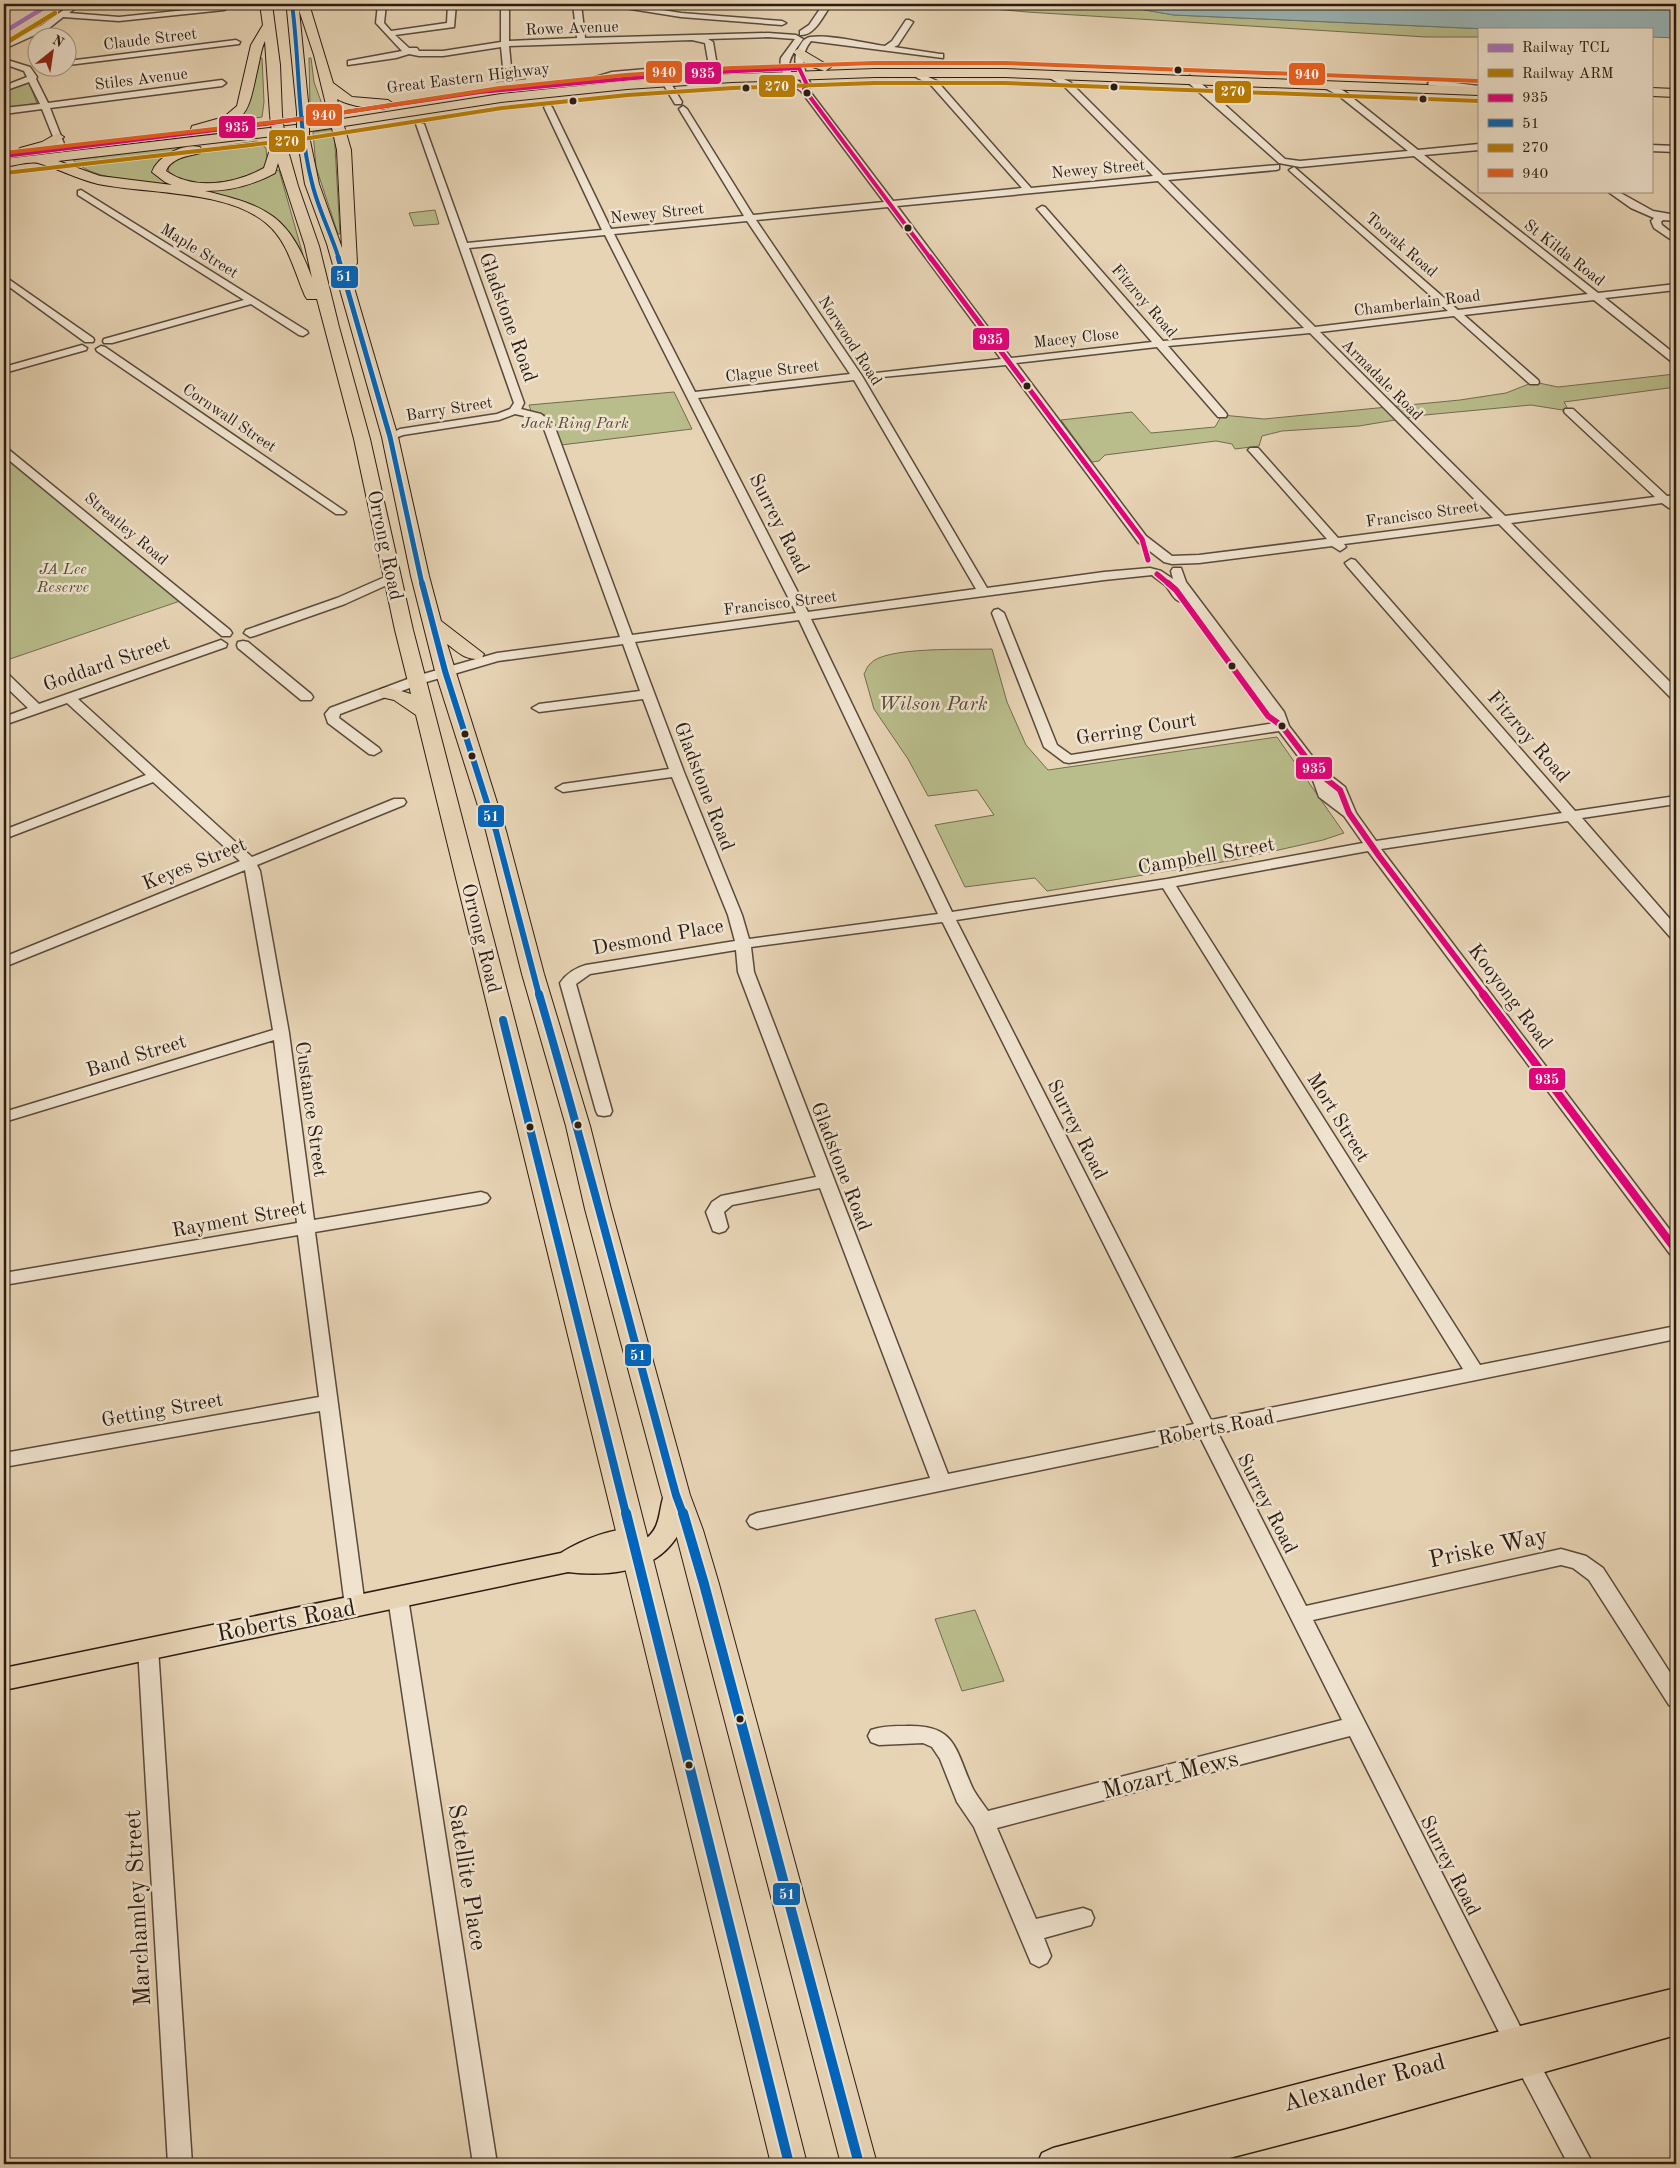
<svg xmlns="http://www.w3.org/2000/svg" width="1680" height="2168" font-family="'Old Standard TT',serif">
<rect width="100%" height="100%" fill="#e7d4b5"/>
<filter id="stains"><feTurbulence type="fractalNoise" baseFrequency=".004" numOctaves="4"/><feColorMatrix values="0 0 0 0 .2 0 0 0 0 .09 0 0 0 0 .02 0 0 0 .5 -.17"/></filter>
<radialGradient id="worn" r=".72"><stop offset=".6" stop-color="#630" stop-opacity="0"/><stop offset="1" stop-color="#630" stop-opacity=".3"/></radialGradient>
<path fill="#b9bc8b" stroke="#726c4e" d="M937 4H1110L1174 15 1486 29H1479V37H1426L1027 12Z
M260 58H262L264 102 262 117 231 122Z
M309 58H311L314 82 323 107 321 110 313 111 310 108Z
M524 69 526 79 496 82V70Z
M29 83 37 103 4 109V91L21 84Z
M334 129 340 234H338L316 167 313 132Z
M257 141 266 148C266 153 268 160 267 164 265 171 257 172 251 174 224 184 194 188 169 173L168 166 171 162 199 150H213L223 146Z
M191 144 197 146 166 156 155 166V173L169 183 212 188 279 170 303 255 298 256 267 213C226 203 186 192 146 183 121 178 92 178 73 160Z
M435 210 439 224 414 226 409 213Z
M1675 374 1676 387 1564 402 1569 411 1531 405 1425 415 1359 426 1282 431 1262 436 1259 446 1235 449 1232 444 1216 441 1105 455 1099 461 1092 462 1061 420 1132 412 1151 433 1215 427 1222 415 1264 419 1460 400 1506 393 1534 382 1558 387Z
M674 392 692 429 561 445 548 416 531 411 529 405Z
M4 451 186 599 4 661Z
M992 649 1007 702 1026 745 1048 770 1277 737 1344 833 1323 840 1234 860 1047 891 1035 878 965 887 935 825 994 815 977 790 928 796 908 759 874 709 864 674C866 671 867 666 870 664 884 646 967 650 992 649Z
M975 1610 1004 1681 962 1691 935 1619Z"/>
<path fill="#9ab6b7" stroke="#6e7875" d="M1110 4H1676V38L1651 37V29H1488L1174 15Z"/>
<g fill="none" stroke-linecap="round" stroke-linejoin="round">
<defs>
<path id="minor" d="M5 4H14L4 10Z
M72 4H81L69 13 119 17 224 6 228 8 224 10 119 21 63 17 48 29 4 49V44L42 25Z
M378 4H386L384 23 391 31 447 23 448 4H456L454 27 395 35 409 48H417L419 51H443L501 42V4H509V41L577 38 573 4H581L585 38 768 33 796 35 803 39C790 58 780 67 803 85 796 71 791 57 801 44 803 40 806 38 810 37 828 34 865 43 885 46L892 41 906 20H909L913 22 898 45 894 47 940 54H943V58L811 41C799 56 803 69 811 85L808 89 893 201 1022 188 931 85 910 74 909 72 913 70 937 81 1031 188 1153 176 1064 86 1046 76V72H1049L1070 82 1163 175 1279 165V169L1276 170 1168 180 1315 327 1448 311 1291 172 1289 170 1294 167 1458 310 1588 294 1414 156 1300 167 1279 163 1183 78 1190 76 1203 85 1285 159 1300 161 1408 151 1338 95 1321 86V82L1324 81 1344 91 1418 150 1479 144V150L1424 155 1598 293 1676 284V290L1605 298 1676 355V363L1672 362 1594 300 1464 315 1538 380 1539 382 1538 384H1530L1454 316 1320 332 1505 516 1655 497 1565 413 1564 411 1565 409H1573L1667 496 1676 495V501L1673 502 1675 504 1669 508 1662 503 1511 523 1676 688V699L1671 698 1499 524 1344 544 1346 547 1340 551 1332 546 1199 563 1172 564 1164 562 1138 542 1006 365 872 378 871 376 876 373 1001 359 888 207 756 220 862 376 987 588 1104 572 1150 568 1161 571 1173 579 1171 571 1173 568H1181L1186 582 1284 712 1289 726 1322 769 1345 787 1356 813 1376 841 1562 813 1347 566 1345 563 1351 559 1355 560 1575 811 1676 796V804L1582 818 1676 926V940L1671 938 1568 821 1381 849 1676 1238V1256L1670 1254 1368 851 1176 886 1480 1365 1676 1326V1339L1218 1433 1306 1606 1561 1549 1586 1556 1603 1568 1676 1682V1708L1669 1705 1589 1580 1573 1568 1561 1565 1313 1620 1524 2034 1593 2164H1568L1508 2050 1350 1736 997 1828 1036 1919 1083 1908 1091 1911 1094 1918 1091 1925 1044 1938 1051 1956 1047 1963 1039 1967 1031 1963 974 1827 957 1802 940 1759 932 1747 923 1743 879 1745 871 1742 868 1736 871 1730C882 1726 894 1726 906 1726 957 1724 955 1750 973 1789 977 1796 983 1804 988 1811L1342 1720 1200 1437 757 1529 750 1526 747 1521 750 1516 757 1513 930 1478 820 1188 732 1205 724 1212 728 1227 725 1231 719 1233 713 1231 706 1212 712 1202 721 1196 816 1177 738 972 736 950 590 974 576 984 612 1111 610 1115 604 1116 598 1115 596 1111 560 983C567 973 575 968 586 965L735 941 728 915 672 777 563 792 556 788 563 784 669 769 643 699 539 712 532 708 539 704 640 691 623 644 498 661 423 683 340 714 339 718 379 748 381 751 374 755 369 754 328 723 325 714 330 708 413 677 497 653 620 637 543 426 533 418 515 414 499 420 403 435 390 440 384 437 400 429 497 414 510 409 514 403 416 124 417 122 424 124 467 243 602 230 544 107 548 104 552 107 611 229 744 216 679 109 683 106 687 109 753 215 884 202 801 91C790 84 778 72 781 58L795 39 768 37 708 39 713 42 716 60 714 66 710 68 613 76 592 84 588 81 589 79 612 72 705 64 708 60 705 43 692 40 509 46 511 67 507 69 503 67 501 47 443 56H419L409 54 396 58 348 65V61L402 51 376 23ZM1158 181 1304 328 1163 341 1045 207 1042 206 1037 209 1039 211 1152 342 1011 358 897 206ZM747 221 850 374 695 392 614 234ZM605 235 795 611 796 613 632 635 554 425 541 414 521 409 524 403 469 248ZM1310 333 1493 518 1338 538 1258 448H1250L1248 450 1250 452 1327 539 1199 555 1172 556 1146 536 1016 363 1157 347 1218 417H1226L1227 415 1226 413 1168 346ZM854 380 976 589 808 612 698 398ZM1152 575C1156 579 1162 582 1166 586 1172 593 1176 606 1187 600L1272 715 1275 723 1071 755 1057 745 1004 613 998 609 994 610 992 613 1044 747 1064 762 1069 763 1279 731 1310 772 1319 797 1344 816 1363 843 1167 879 952 912 811 619 1104 580ZM799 620 938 914 749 939 742 915 684 772 635 642ZM1163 888 1463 1369 1211 1420 956 920ZM942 922 943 923 1194 1424 948 1474 754 972 751 947Z
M608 4H625L681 13 782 21 786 23 782 25 681 17 612 6Z
M822 6 829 8C822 18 814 36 800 35V31L809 25Z
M236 40 240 42 239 44 68 65V61Z
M4 59 30 67 37 77 36 79 48 103 222 80 226 83 222 86 50 108 66 149 62 152 58 149 42 109 4 114V108L40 104 29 82 4 91V86L27 77 24 71 4 64Z
M663 80H669L682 102 681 104H675L662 82Z
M1432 80 1479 86V91L1429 85 1428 83Z
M1651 145 1676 146V152L1651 151Z
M81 190 307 331 308 333 303 336 299 335 251 304 112 343H104L103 341 104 339 244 300 78 195V191Z
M1607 191H1617L1653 211 1676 215V221L1663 220 1661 222 1662 225 1676 236V243L1654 228 1651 221 1654 218 1631 208Z
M4 276 93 338 94 340 93 342H85L4 283Z
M82 345 87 348 86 350 4 373V367Z
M101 346 105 347 346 512 344 514H336L97 351 96 349Z
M4 448 8 449 230 630 232 633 230 636H222L4 456Z
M394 573 398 574 400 577 398 580 345 604 254 636 250 637 244 633 246 630 337 598Z
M221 640 227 644 226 647 78 699 252 857 394 799H404L406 802 404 805 257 865 260 871 289 1033 314 1220 481 1192 487 1194 490 1198 487 1202 481 1204 315 1232 365 1606 362 1612 355 1614 348 1612 345 1606 320 1411 4 1467V1453L319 1397 298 1235 4 1285V1273L297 1223 274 1040 4 1122V1112L273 1030 245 870 4 967V957L240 861 153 782 4 839V830L146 775 67 703 4 725V717L28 708 4 685V674L9 675 39 704Z
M243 641 248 642 311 694 313 697 311 700H301L238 648 237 645 238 642Z
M398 1590 405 1592 408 1598 497 2164H473L388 1598 391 1592Z
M148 1640 155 1642 158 1648 192 2164H168L138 1648 141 1642Z"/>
<path id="major" d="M676 1485 685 1488C691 1499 688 1513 683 1525 663 1572 613 1577 568 1572L4 1690V1668L561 1553C580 1541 619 1524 641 1531L644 1540C664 1527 657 1506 667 1488Z
M1676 1988V2035L1345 2128 1206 2164H1130L1132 2159 1112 2164H1037L1042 2153 1053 2148 1516 2027Z"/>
<path id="highway" d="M260 4H272L280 65 282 115 276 119 270 115 265 41C261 49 260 59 258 67 247 117 249 121 197 133L192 132 191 129 192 126 224 117 237 106 251 45 263 25Z
M297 4H309L333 83 352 97 388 100 394 104C385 114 349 106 337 99L342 119 501 94 627 81 732 74 875 69H1005L1479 87V95L1005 77H875L732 82 627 89 501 102 344 126 351 150 357 263 355 266 348 267 398 437 429 576 441 621 484 654 482 658C467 662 458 652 447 644L506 831 544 974 590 1126 611 1209 690 1495 703 1530 719 1584 877 2164H841L689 1584 675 1530 662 1495 585 1209 566 1126 522 974 486 831 435 671 411 576 382 437 327 244 305 184 297 136 299 133 58 161 100 176 172 185 165 182 152 172C158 156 183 143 200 147L202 150 200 153C188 156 171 158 166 171 194 191 235 184 264 168L274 137 279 136 285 140 298 186 319 246 339 327 370 439 413 630 567 1221 807 2164H771L416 715 394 700 381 697 378 693 381 689 388 687 411 694 395 630 354 439 317 299H307L305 296C294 271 288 241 266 223 227 190 147 194 98 184 77 179 57 168 38 163 30 161 12 166 4 167V159L330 121 314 55ZM332 128 337 150 342 248 319 184 309 136 304 132ZM278 163 305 246 312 278C289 216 268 206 205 191 230 191 253 185 275 173Z
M293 7 299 10 309 112 303 116 297 112 287 10Z
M799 48 831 67 825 71 807 65 793 52Z
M1651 88 1676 89V97L1651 96Z
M58 133 64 137 52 148 25 155 18 151 20 148 42 142Z"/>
</defs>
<use href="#minor" stroke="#5a4a3b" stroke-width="3"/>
<use href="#major" stroke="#2b1c12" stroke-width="3"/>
<use href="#highway" stroke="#2b1c12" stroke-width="2"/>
<use href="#minor" fill="#efe3cf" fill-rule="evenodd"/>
<use href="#major" fill="#e7d4b5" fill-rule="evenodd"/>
<use href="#highway" fill="#e7d4b5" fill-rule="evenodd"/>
<defs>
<path id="highway-bridge" d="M303 112V136
M276 115 279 140"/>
</defs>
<use href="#highway-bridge" stroke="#2b1c12" stroke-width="14" stroke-linecap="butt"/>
<use href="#highway-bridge" stroke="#e7d4b5" stroke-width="12"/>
<defs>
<path id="bus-1-far3" d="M4 156 265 124 480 92 678 74 799 68 807 85 804 89 931 259"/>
<path id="bus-1-far2" d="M930 257 1142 539 1148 560
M1157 574 1169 584"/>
<path id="bus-1-far1" d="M1168 583 1176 590 1268 716 1282 726 1317 772 1340 790 1349 813 1379 856 1484 995"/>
<path id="bus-1" d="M1483 994 1676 1250"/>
<path id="bus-2-far4" d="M292 4C300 63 297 125 312 183 318 209 331 233 339 259"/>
<path id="bus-2-far3" d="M338 257 390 437 422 584"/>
<path id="bus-2-far2" d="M422 583 445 671 496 831 539 995"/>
<path id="bus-2-far1" d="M539 994C588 1160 630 1328 676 1495L683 1514
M503 1020 626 1514"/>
<path id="bus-2" d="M626 1513 789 2164
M683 1513 704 1584 859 2164"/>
<path id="bus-3" d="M5 173 303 139 502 108 628 95 733 88 875 83H1005L1479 101"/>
<path id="bus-4" d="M4 153 301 119 500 88 626 75 732 68 875 63H1005L1479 81"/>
</defs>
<use href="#bus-1-far3" stroke="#efe3cf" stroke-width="5.5"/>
<use href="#bus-1-far2" stroke="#efe3cf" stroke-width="8"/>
<use href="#bus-1-far1" stroke="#efe3cf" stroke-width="9"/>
<use href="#bus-1" stroke="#efe3cf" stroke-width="12"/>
<use href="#bus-2-far4" stroke="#efe3cf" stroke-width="5.5"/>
<use href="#bus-2-far3" stroke="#efe3cf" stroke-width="8"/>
<use href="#bus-2-far2" stroke="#efe3cf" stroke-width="9"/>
<use href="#bus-2-far1" stroke="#efe3cf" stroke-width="12"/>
<use href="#bus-2" stroke="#efe3cf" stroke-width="14"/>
<use href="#bus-3" stroke="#efe3cf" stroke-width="5.5"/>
<use href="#bus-4" stroke="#efe3cf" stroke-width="5.5"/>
<use href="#bus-1-far3" stroke="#e5007d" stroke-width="4"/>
<use href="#bus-1-far2" stroke="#e5007d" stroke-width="5"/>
<use href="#bus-1-far1" stroke="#e5007d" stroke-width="6"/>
<use href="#bus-1" stroke="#e5007d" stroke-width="8"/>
<use href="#bus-2-far4" stroke="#0065bd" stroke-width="4"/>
<use href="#bus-2-far3" stroke="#0065bd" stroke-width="5"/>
<use href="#bus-2-far2" stroke="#0065bd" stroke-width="6"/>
<use href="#bus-2-far1" stroke="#0065bd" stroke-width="8"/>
<use href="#bus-2" stroke="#0065bd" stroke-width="10"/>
<use href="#bus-3" stroke="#ba7d05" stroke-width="4"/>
<use href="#bus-4" stroke="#e86121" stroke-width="4"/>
<defs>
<path id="rail-1" d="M4 32 50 4"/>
<path id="rail-2" d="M9 41 55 13"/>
</defs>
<use href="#rail-1" stroke="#efe3cf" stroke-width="6"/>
<use href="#rail-2" stroke="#efe3cf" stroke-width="6"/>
<use href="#rail-1" stroke="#ab72c2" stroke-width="4.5"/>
<use href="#rail-2" stroke="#b67f05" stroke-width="4.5"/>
</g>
<g fill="#2b1c12" stroke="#efe3cf" stroke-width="2">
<circle cx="1178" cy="70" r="4.5"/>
<circle cx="1114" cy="87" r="4.5"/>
<circle cx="746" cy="88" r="4.5"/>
<circle cx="807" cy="93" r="4.5"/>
<circle cx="1423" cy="99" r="4.5"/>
<circle cx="573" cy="101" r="4.5"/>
<circle cx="908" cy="228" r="4.5"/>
<circle cx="1027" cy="386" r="4.5"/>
<circle cx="1232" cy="666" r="4.5"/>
<circle cx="1282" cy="726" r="4.5"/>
<circle cx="465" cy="734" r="4.5"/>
<circle cx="472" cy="756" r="4.5"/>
<circle cx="578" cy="1125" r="4.5"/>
<circle cx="530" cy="1127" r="4.5"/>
<circle cx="740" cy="1719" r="4.5"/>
<circle cx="689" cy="1765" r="4.5"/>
</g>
<g text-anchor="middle" stroke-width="5" stroke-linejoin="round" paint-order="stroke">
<g font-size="16" fill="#2b1c12" stroke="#efe3cf">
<text transform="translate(572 27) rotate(-2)" y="6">Rowe Avenue</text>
<text transform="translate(150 38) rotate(-7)" y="6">Claude Street</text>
<text transform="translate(468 77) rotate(-7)" y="6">Great Eastern Highway</text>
<text transform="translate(141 78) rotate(-7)" y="6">Stiles Avenue</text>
<text transform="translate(1098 168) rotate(-5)" y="6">Newey Street</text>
<text transform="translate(657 212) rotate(-6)" y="6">Newey Street</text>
<text transform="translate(1402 244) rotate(41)" y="6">Toorak Road</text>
<text transform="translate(200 250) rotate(32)" y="6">Maple Street</text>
<text transform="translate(1565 252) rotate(38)" y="6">St Kilda Road</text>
<text transform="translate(1145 300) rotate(49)" y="6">Fitzroy Road</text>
<text transform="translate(1417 302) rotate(-7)" y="6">Chamberlain Road</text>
<text transform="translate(1076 337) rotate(-6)" y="6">Macey Close</text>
<text transform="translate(851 340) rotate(57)" y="6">Norwood Road</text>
<text transform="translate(772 370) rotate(-7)" y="6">Clague Street</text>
<text transform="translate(1383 379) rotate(45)" y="6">Armadale Road</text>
<text transform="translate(449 408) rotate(-9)" y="6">Barry Street</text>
<text transform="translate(230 417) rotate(34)" y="6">Cornwall Street</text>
<text transform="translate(1422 513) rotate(-8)" y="6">Francisco Street</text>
<text transform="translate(127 528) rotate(40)" y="6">Streatley Road</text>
<text transform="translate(780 602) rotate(-7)" y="6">Francisco Street</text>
</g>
<g font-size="16" font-style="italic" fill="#564c36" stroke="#efe3cf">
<text x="575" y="428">Jack Ring Park</text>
<text x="63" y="574">JA Lee<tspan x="63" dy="18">Reserve</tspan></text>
</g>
<g font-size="20" fill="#2b1c12" stroke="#efe3cf">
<text transform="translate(509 317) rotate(70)" y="7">Gladstone Road</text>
<text transform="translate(780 523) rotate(63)" y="7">Surrey Road</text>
<text transform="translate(386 545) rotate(78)" y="7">Orrong Road</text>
<text transform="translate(106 663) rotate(-19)" y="7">Goddard Street</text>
<text transform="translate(1136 728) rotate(-9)" y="7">Gerring Court</text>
<text transform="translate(1529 736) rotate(49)" y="7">Fitzroy Road</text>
<text transform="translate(705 786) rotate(69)" y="7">Gladstone Road</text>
<text transform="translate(1206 855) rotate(-10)" y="7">Campbell Street</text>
<text transform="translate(194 863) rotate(-22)" y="7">Keyes Street</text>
<text transform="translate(658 936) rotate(-10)" y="7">Desmond Place</text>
<text transform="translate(482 938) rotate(76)" y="7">Orrong Road</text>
<text transform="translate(1511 996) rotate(53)" y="7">Kooyong Road</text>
<text transform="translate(136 1055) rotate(-17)" y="7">Band Street</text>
<text transform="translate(312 1109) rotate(82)" y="7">Custance Street</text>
<text transform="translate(1339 1117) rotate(58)" y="7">Mort Street</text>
<text transform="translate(1078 1129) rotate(63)" y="7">Surrey Road</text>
<text transform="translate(842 1166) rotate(69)" y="7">Gladstone Road</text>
<text transform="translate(239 1218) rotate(-10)" y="7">Rayment Street</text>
<text transform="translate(162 1409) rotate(-10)" y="7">Getting Street</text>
<text transform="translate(1216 1427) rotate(-11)" y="7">Roberts Road</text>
<text transform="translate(1268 1503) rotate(63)" y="7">Surrey Road</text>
<text transform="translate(1451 1865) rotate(63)" y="7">Surrey Road</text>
</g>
<g font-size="20" font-style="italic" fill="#564c36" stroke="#efe3cf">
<text x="933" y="710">Wilson Park</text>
</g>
<g font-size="24" fill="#2b1c12" stroke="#efe3cf">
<text transform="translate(1488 1547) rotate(-12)" y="8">Priske Way</text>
<text transform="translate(286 1620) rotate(-11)" y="8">Roberts Road</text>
<text transform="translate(1170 1774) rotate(-14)" y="8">Mozart Mews</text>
<text transform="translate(468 1877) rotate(81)" y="8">Satellite Place</text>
<text transform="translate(137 1908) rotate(-93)" y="8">Marchamley Street</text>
<text transform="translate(1364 2082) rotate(-15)" y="8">Alexander Road</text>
</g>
</g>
<g stroke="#efe3cf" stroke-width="2">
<rect x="645" y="60" width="38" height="24" rx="5" fill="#e86121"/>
<rect x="684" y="61" width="38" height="24" rx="5" fill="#e5007d"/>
<rect x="1288" y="62" width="38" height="24" rx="5" fill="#e86121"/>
<rect x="758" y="74" width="38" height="24" rx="5" fill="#ba7d05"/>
<rect x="1214" y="80" width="38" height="24" rx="5" fill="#ba7d05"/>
<rect x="305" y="103" width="38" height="24" rx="5" fill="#e86121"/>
<rect x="218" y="115" width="38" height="24" rx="5" fill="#e5007d"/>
<rect x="268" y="129" width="38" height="24" rx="5" fill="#ba7d05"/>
<rect x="330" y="265" width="29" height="24" rx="5" fill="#0065bd"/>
<rect x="972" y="327" width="38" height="24" rx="5" fill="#e5007d"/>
<rect x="1295" y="756" width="38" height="24" rx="5" fill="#e5007d"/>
<rect x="477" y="804" width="28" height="24" rx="5" fill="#0065bd"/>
<rect x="1528" y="1067" width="38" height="24" rx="5" fill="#e5007d"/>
<rect x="624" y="1343" width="28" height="24" rx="5" fill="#0065bd"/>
<rect x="772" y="1882" width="29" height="24" rx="5" fill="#0065bd"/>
</g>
<g font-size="14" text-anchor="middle" font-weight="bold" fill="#fff">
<text x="664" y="77">940</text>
<text x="703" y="78">935</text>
<text x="1307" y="79">940</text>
<text x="777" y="91">270</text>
<text x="1233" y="96">270</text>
<text x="324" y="120">940</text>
<text x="237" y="132">935</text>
<text x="287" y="146">270</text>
<text x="344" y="281">51</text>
<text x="991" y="344">935</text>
<text x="1314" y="773">935</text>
<text x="491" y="821">51</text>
<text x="1547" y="1084">935</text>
<text x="638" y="1360">51</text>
<text x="787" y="1899">51</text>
</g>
<rect width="1680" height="2168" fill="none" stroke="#e7d4b5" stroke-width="20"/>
<rect x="5" y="5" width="1670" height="2158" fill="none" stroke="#2b1c12" stroke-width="2.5"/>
<rect x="10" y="10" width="1660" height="2148" fill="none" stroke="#2b1c12"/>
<rect x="1478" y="28" width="175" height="165" fill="#efe3cf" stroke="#a19383"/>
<rect x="1488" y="44" width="25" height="8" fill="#ab72c2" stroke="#a19383"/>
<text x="1522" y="52" font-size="15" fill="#2b1c12">Railway TCL</text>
<rect x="1488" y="69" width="25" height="8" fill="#b67f05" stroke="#a19383"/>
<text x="1522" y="78" font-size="15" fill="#2b1c12">Railway ARM</text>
<rect x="1488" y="94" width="25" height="8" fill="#e5007d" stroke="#a19383"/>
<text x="1522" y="102" font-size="15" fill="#2b1c12">935</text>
<rect x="1488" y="119" width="25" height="8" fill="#0065bd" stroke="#a19383"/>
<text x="1522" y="128" font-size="15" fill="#2b1c12">51</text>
<rect x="1488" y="144" width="25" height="8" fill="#ba7d05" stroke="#a19383"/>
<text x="1522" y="152" font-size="15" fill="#2b1c12">270</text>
<rect x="1488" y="169" width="25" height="8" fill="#e86121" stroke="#a19383"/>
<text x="1522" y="178" font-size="15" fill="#2b1c12">940</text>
<g transform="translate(52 52) rotate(30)"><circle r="24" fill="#efe3cf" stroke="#a19383"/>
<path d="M0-4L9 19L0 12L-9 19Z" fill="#8f2418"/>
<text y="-8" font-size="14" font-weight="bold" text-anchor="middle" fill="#2b1c12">N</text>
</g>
<rect width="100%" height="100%" filter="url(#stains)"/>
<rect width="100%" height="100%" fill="url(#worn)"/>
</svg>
